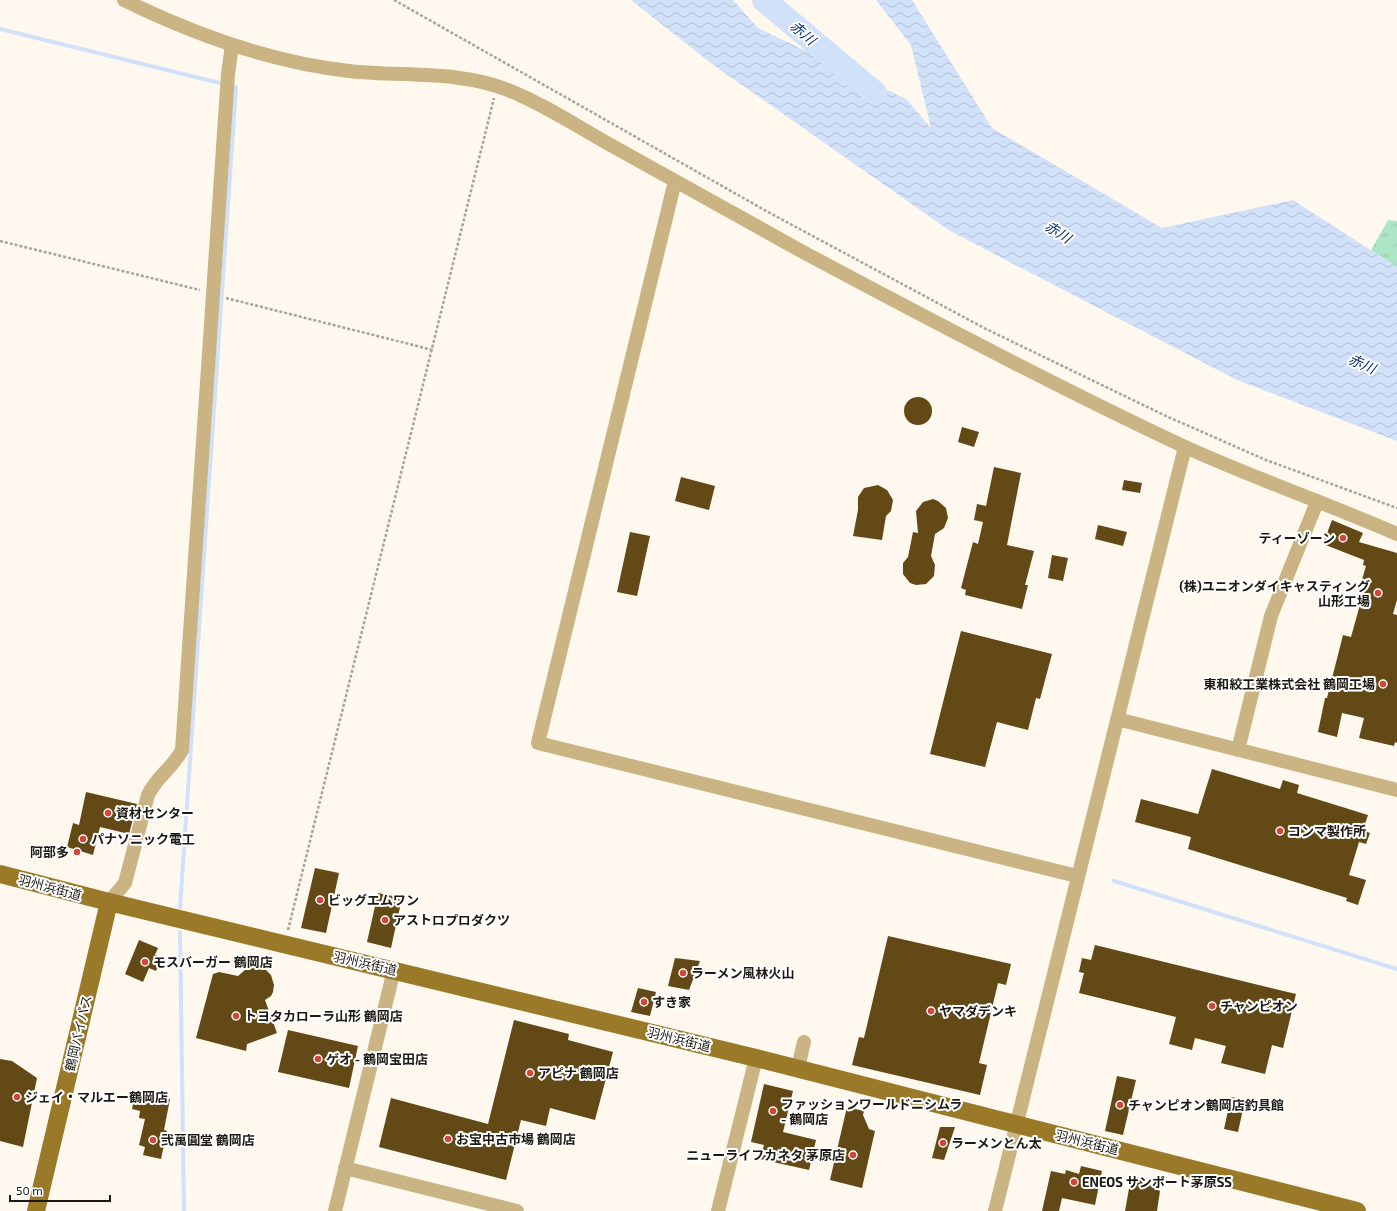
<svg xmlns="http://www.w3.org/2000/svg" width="1397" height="1211" font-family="'Exo 2','Noto Sans JP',sans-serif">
<defs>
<pattern id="grass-tufts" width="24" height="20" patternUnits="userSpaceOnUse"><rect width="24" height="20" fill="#ade6c6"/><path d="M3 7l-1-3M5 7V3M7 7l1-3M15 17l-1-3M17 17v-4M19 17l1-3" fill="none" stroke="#94c5a9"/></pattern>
<pattern id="water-waves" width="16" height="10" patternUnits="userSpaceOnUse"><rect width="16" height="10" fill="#d1e1f9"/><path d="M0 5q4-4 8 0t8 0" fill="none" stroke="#b3c0d5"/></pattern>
</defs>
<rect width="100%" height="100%" fill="#fef8ee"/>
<path fill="url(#grass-tufts)" d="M1388 220 1397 221V267L1371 250Z"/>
<path fill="url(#water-waves)" d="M631 0H733L758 28 906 99 931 128 911 45 876 0H912L992 128 1162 228 1293 200 1397 267V441L1237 380 950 231 712 64Z"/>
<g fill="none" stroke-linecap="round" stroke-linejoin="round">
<path stroke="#d1e1f9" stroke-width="4" d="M0 29 236 87 180 907
M1114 881 1397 969
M180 932 184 1211"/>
<path stroke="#d1e1f9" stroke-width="24" d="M764 0 875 93"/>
</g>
<path fill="#624915" d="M904 411a14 14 0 1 1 28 0a14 14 0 1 1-28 0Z
M962 427 979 432 974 447 958 442Z
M994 467 1021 473 1007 545 1034 551 1025 585H1028L1022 609 965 595 966 590 961 588 973 542 978 544 983 522 974 520 977 504 986 506Z
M681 477 715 486 709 510 675 501Z
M1124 480 1142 483 1140 493 1122 490Z
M878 485 887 490 893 500 891 511 886 516 882 540 853 536 858 510V497L864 488Z
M933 499 938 501 946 508 948 518 944 528 935 534 931 556 935 565 934 576 926 584 916 585 910 583 903 574V563L908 557 913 532 918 533 916 511 923 502Z
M1332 520 1363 533 1359 542 1397 553V600L1393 614 1397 615V743L1395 742 1394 746 1359 738 1364 718 1342 713 1337 737 1318 732 1325 698H1327L1343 635 1351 637 1361 601 1356 600 1366 566 1363 565 1364 560 1323 544Z
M1098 525 1127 532 1123 546 1095 539Z
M630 532 650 536 637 596 617 592Z
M1052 555 1068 558 1063 581 1048 578Z
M961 631 1052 654 1040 699 1036 698 1028 730 997 722 985 767 930 754Z
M1212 769 1280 789 1283 780 1299 785 1297 793 1368 815 1363 830 1370 833 1366 844 1359 842 1349 875 1366 880 1358 905 1346 901 1347 898 1188 849 1191 837 1135 822 1141 799 1198 814Z
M86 792 137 804 129 834 100 827 93 855 67 847 73 823 79 825Z
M315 868 339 873 326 933 301 928Z
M378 893 402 898 391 948 367 942Z
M888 936 1011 964 1006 985 998 983 979 1063 987 1065 980 1095 852 1065 859 1037 864 1038Z
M139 940 158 948 155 955 162 957 156 971 149 968 143 982 125 974Z
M1095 945 1296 994 1283 1048 1272 1045 1265 1074 1221 1063 1226 1046 1195 1038 1192 1050 1169 1044 1176 1017 1079 993 1084 973 1079 972 1082 958 1091 960Z
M675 958 700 961 689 990 668 986Z
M257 967 265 969 271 975 274 985 273 992 271 996 265 1000 277 1033 247 1044 246 1051 196 1038 213 974 219 972 238 976 245 970Z
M638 988 656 992 650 1016 631 1012Z
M514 1020 569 1034 568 1040 613 1052 595 1120 550 1108 546 1126 521 1120 506 1180 379 1147 391 1098 488 1124Z
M288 1030 358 1046 349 1088 278 1072Z
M0 1059 12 1061 37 1078 23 1147 0 1141Z
M1117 1076 1136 1080 1123 1135 1105 1131Z
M764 1084 793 1091 783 1132 816 1140 809 1170 760 1159 764 1145 751 1142Z
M135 1092 170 1099 164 1130 167 1131 161 1159 143 1155 145 1147 139 1145 145 1119 139 1118 140 1111 132 1109Z
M1231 1097 1245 1100 1238 1132 1224 1129Z
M847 1107 864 1111 863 1115 869 1129 875 1131 862 1188 830 1180Z
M940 1127H955L944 1160 932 1158Z
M1081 1166 1102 1171 1095 1205 1062 1198 1059 1211H1042L1051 1171 1065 1174 1066 1170 1079 1174Z
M1137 1177 1146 1178 1155 1189 1160 1191 1157 1211H1125L1130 1183Z"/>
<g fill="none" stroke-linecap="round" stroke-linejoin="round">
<path stroke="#a9a49b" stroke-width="2.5" stroke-dasharray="3 2" stroke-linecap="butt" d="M394 0 768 212 986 329 1166 416 1266 460 1397 508
M0 241 200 290
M226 298 433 350
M288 930 494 98"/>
<path stroke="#cab484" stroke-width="14" d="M124 0C195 35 270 62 349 71 402 77 458 70 508 90 543 104 575 125 607 143 673 179 737 216 803 252 928 319 1055 386 1183 446 1253 478 1326 503 1397 534
M675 181 538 743 1077 876
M1117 719 1397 790
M1238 750 1271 616 1317 502
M109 902 125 883 148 795C157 776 172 769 182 750L228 74 232 45
M798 1068 804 1042
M345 1168 517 1211
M335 1211 394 970
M718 1211 756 1058
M995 1211 1185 447"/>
<path stroke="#9a7a29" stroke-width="18" d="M0 874 109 902 756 1058 1357 1211
M36 1211 109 902"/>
</g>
<g fill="#d34539" stroke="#fff" stroke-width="1.5">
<circle cx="1343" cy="538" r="4"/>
<circle cx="1378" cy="593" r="4"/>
<circle cx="1383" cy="684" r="4"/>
<circle cx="108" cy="813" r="4"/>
<circle cx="1280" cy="831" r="4"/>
<circle cx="83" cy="839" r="4"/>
<circle cx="77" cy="852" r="4"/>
<circle cx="320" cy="900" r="4"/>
<circle cx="385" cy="920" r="4"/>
<circle cx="145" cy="962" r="4"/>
<circle cx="683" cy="973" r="4"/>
<circle cx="644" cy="1002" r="4"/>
<circle cx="1212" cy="1006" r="4"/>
<circle cx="931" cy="1011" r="4"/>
<circle cx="236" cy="1016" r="4"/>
<circle cx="318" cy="1059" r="4"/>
<circle cx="530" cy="1073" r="4"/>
<circle cx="17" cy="1097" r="4"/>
<circle cx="1120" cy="1105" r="4"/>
<circle cx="773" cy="1111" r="4"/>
<circle cx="448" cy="1139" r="4"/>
<circle cx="153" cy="1140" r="4"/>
<circle cx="943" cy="1143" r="4"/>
<circle cx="853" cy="1155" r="4"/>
<circle cx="1074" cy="1182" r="4"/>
</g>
<g text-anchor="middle" stroke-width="4" stroke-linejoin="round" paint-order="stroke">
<g font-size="13" font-weight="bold" fill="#1c1913" stroke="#fff" text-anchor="start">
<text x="1335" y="543" text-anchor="end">ティーゾーン</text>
<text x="1370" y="591" text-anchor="end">(株)ユニオンダイキャスティング<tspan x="1370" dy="15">山形工場</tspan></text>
<text x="1375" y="689" text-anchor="end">東和絞工業株式会社 鶴岡工場</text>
<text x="116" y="818">資材センター</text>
<text x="1288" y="836">コンマ製作所</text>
<text x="91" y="844">パナソニック電工</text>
<text x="69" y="857" text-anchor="end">阿部多</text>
<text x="328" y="905">ビッグエムワン</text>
<text x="393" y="925">アストロプロダクツ</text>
<text x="153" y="967">モスバーガー 鶴岡店</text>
<text x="691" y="978">ラーメン風林火山</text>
<text x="652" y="1007">すき家</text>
<text x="1220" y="1011">チャンピオン</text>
<text x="939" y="1016">ヤマダデンキ</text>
<text x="244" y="1021">トヨタカローラ山形 鶴岡店</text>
<text x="326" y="1064">ゲオ - 鶴岡宝田店</text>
<text x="538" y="1078">アピナ 鶴岡店</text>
<text x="25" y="1102">ジェイ・マルエー鶴岡店</text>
<text x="781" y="1109">ファッションワールドニシムラ<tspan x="781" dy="15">- 鶴岡店</tspan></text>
<text x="1128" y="1110">チャンピオン鶴岡店釣具館</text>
<text x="456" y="1144">お宝中古市場 鶴岡店</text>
<text x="161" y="1145">弐萬圓堂 鶴岡店</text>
<text x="951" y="1148">ラーメンとん太</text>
<text x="845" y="1160" text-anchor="end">ニューライフカネタ 茅原店</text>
<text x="1082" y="1187">ENEOS サンポート茅原SS</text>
</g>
<g font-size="13" fill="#1c1913" stroke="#fff">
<text transform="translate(50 887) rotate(15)" y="5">羽州浜街道</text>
<text transform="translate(365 963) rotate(13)" y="5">羽州浜街道</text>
<text transform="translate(78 1033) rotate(-77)" y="5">鶴岡バイパス</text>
<text transform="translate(679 1039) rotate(14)" y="5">羽州浜街道</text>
<text transform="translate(1087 1142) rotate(14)" y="5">羽州浜街道</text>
</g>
<g font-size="14" font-style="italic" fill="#002d6f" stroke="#fff">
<text transform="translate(803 33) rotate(40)" y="5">赤川</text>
<text transform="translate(1058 232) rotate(32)" y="5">赤川</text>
<text transform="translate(1362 364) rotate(24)" y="5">赤川</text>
</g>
</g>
<path d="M10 1195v6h100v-6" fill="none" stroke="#1c1913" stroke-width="2"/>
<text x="16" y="1195" font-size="12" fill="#1c1913" stroke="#ffffff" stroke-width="3" paint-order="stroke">50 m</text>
</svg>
